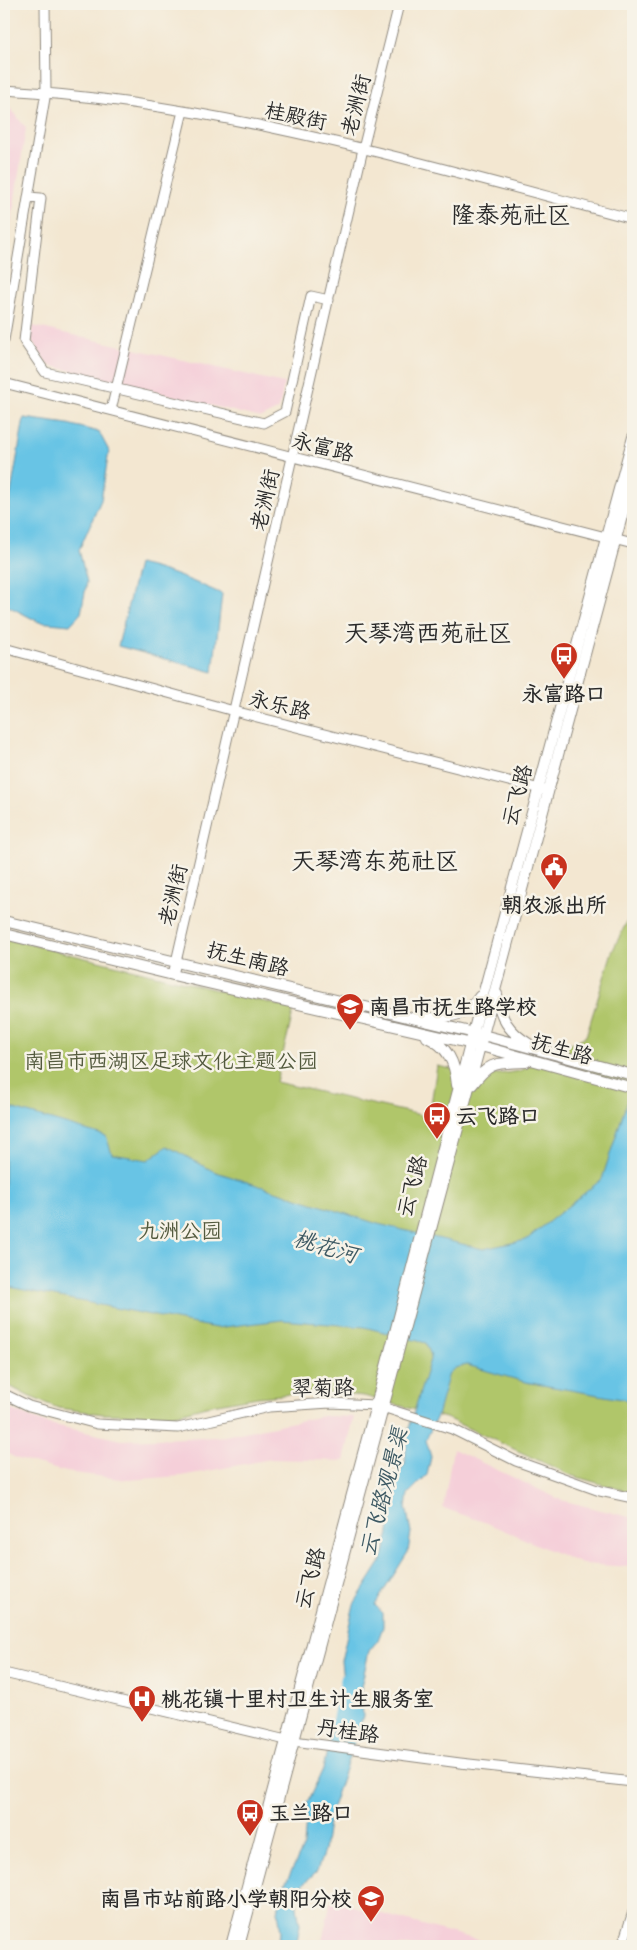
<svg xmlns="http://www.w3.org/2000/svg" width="637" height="1950" font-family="Caveat,'LXGW WenKai TC',sans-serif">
<rect width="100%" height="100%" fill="#f7f3e8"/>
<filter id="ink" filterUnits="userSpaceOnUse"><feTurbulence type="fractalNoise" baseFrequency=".02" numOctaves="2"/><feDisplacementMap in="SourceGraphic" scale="10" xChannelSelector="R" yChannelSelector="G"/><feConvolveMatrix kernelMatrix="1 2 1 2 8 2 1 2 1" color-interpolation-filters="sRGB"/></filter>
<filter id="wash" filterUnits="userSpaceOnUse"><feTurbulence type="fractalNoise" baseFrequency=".0096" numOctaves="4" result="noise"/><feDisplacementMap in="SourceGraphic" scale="20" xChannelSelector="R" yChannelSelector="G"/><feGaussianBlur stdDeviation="1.12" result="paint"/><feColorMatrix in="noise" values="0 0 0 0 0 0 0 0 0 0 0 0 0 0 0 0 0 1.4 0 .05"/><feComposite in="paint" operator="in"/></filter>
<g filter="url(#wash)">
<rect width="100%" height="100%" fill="#f3e7d1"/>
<path fill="#f5cfd9" d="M4 103H6L26 128 4 269Z
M33 326 284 383 279 409 261 418 48 365 31 339Z
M4 1407 45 1423 121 1440 220 1437 323 1416 354 1417 344 1461 271 1459 181 1476 128 1480 66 1472 18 1459 4 1452Z
M453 1449 561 1500 633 1518V1567L582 1564 487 1523 443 1508Z
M331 1900 500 1946H321Z"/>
<path fill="#b0c66a" stroke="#6e784a" d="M633 909V1493L573 1476 446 1418 364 1396 315 1392 258 1397 206 1406 172 1415H145L103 1414 58 1408 28 1396 4 1383V938L294 1009 276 1082 429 1117 437 1066 485 1076 520 1071 586 1036 612 952Z"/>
<path fill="#67c4e5" stroke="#497888" d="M24 418 68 424 99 432 109 451 101 500 79 550 87 582 81 613 70 625 39 622 4 604V532Z
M138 564C167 570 195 582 222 594L213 672 118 646Z
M633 1083V1139L627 1173 633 1180V1401L525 1382 467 1365 455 1368 449 1373 437 1416 426 1440 431 1457 427 1475 408 1494 406 1507 411 1532 408 1552 375 1605 383 1613V1627L378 1640 369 1651 361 1687 363 1716 329 1816 324 1851 317 1871 300 1887 296 1900 300 1925 296 1946H276L281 1931 278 1911 282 1890 304 1846 307 1803 323 1769 331 1733 345 1701 341 1661 354 1604 382 1560 389 1533 385 1509V1494L405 1464 407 1435 431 1356 426 1343 364 1327 282 1320 216 1328 4 1286V1106L106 1136 112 1154 148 1160 167 1146 213 1171 378 1224 483 1249 526 1240 602 1179Z"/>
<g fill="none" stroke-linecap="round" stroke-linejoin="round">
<path stroke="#67c4e5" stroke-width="14" d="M338 1725 348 1678"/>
</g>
</g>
<g filter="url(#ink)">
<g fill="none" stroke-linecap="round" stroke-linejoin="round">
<defs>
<path id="minor" d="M4 90C218 102 427 165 633 219
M28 197 41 198 24 341 45 372 264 423 285 412 311 296 329 300
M4 340 46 92 45 4
M4 383 633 544
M111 410 183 111
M4 648 234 711 544 790
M173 975 363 149 399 4
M4 1394 29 1406 97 1424 178 1428 269 1407 330 1403 376 1405 452 1429 516 1461 600 1491 633 1498
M4 1673 286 1740 460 1763 633 1782
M622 1946 633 1912"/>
<path id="major" d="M4 921 483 1035 633 1075
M4 934 173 975 481 1046 633 1088
M497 994C499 1017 509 1032 529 1044
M428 1018C450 1017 467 1017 480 996
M427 1037C448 1047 455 1062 457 1085
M472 1085C491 1060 496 1064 526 1062
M231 1946 376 1405 484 991 633 437
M239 1946 633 475"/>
</defs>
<use href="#minor" stroke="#8f897e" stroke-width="11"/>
<use href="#major" stroke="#8f897e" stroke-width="12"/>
<use href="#minor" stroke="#fff" stroke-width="9"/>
<use href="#major" stroke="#fff" stroke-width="10"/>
</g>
</g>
<defs>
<symbol id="bus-pin" viewBox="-11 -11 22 30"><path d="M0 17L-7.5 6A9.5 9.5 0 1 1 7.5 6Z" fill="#c8321e" stroke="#f7f3e8"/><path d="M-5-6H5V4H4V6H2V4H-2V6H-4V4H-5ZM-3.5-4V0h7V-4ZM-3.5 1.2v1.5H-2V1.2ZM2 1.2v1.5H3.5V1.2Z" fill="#fff"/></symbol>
<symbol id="civic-pin" viewBox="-11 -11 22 30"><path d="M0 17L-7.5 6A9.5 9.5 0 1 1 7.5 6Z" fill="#c8321e" stroke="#f7f3e8"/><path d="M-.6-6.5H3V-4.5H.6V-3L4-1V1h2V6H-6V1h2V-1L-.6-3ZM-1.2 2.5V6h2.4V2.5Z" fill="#fff"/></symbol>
<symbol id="school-pin" viewBox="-11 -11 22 30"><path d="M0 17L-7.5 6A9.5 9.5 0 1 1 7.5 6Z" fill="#c8321e" stroke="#f7f3e8"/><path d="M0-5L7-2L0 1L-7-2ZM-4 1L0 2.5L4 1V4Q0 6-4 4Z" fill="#fff"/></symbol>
<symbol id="hospital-pin" viewBox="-11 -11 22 30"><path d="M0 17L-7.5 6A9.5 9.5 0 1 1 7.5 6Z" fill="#c8321e" stroke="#f7f3e8"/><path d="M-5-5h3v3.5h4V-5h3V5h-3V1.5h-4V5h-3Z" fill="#fff"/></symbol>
</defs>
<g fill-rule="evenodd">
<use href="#bus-pin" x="548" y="640" width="32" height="43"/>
<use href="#civic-pin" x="538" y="851" width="32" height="43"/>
<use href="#school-pin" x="334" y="991" width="32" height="43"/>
<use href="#bus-pin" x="421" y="1100" width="32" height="43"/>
<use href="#hospital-pin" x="126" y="1683" width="32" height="43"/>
<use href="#bus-pin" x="234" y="1797" width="32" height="43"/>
<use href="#school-pin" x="355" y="1883" width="32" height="43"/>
</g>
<g text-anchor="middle" stroke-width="5" stroke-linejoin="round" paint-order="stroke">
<g font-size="21" fill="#2b2b2b" stroke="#f7f3e8">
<text transform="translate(356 105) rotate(-76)" y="7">老洲街</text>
<text transform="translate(296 116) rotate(12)" y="7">桂殿街</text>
<text transform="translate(323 447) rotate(14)" y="7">永富路</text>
<text transform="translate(265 500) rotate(-77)" y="7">老洲街</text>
<text transform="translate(280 705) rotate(14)" y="7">永乐路</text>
<text transform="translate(517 795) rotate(-75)" y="7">云飞路</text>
<text transform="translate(173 895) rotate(-77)" y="7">老洲街</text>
<text transform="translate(248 959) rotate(14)" y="7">抚生南路</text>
<text transform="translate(562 1049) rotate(16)" y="7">抚生路</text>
<text transform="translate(412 1186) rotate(-75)" y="7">云飞路</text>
<text transform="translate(323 1388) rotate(-1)" y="7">翠菊路</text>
<text transform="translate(310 1578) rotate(-75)" y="7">云飞路</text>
<text transform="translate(348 1731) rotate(8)" y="7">丹桂路</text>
</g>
<g font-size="21" font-weight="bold" fill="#2b2b2b" stroke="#f7f3e8" text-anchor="start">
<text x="564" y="701" text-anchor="middle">永富路口</text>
<text x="554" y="912" text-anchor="middle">朝农派出所</text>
<text x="369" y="1014">南昌市抚生路学校</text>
<text x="456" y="1123">云飞路口</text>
<text x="161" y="1706">桃花镇十里村卫生计生服务室</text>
<text x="269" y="1820">玉兰路口</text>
<text x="352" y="1906" text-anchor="end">南昌市站前路小学朝阳分校</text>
</g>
<g font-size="21" fill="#535a3e" stroke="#f7f3e8">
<text x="171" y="1068">南昌市西湖区足球文化主题公园</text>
<text x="180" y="1238">九洲公园</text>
</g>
<g font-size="22" font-style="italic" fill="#3d5963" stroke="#f7f3e8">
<text transform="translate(326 1246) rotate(16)" y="8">桃花河</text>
<text transform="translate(383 1492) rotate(-75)" y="8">云飞路观景渠</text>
</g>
<g font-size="24" fill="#2b2b2b" stroke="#f7f3e8">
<text x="511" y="223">隆泰苑社区</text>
<text x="428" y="641">天琴湾西苑社区</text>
<text x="375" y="869">天琴湾东苑社区</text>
</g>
</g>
<rect width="637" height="1950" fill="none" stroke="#f7f3e8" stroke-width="20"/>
</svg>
